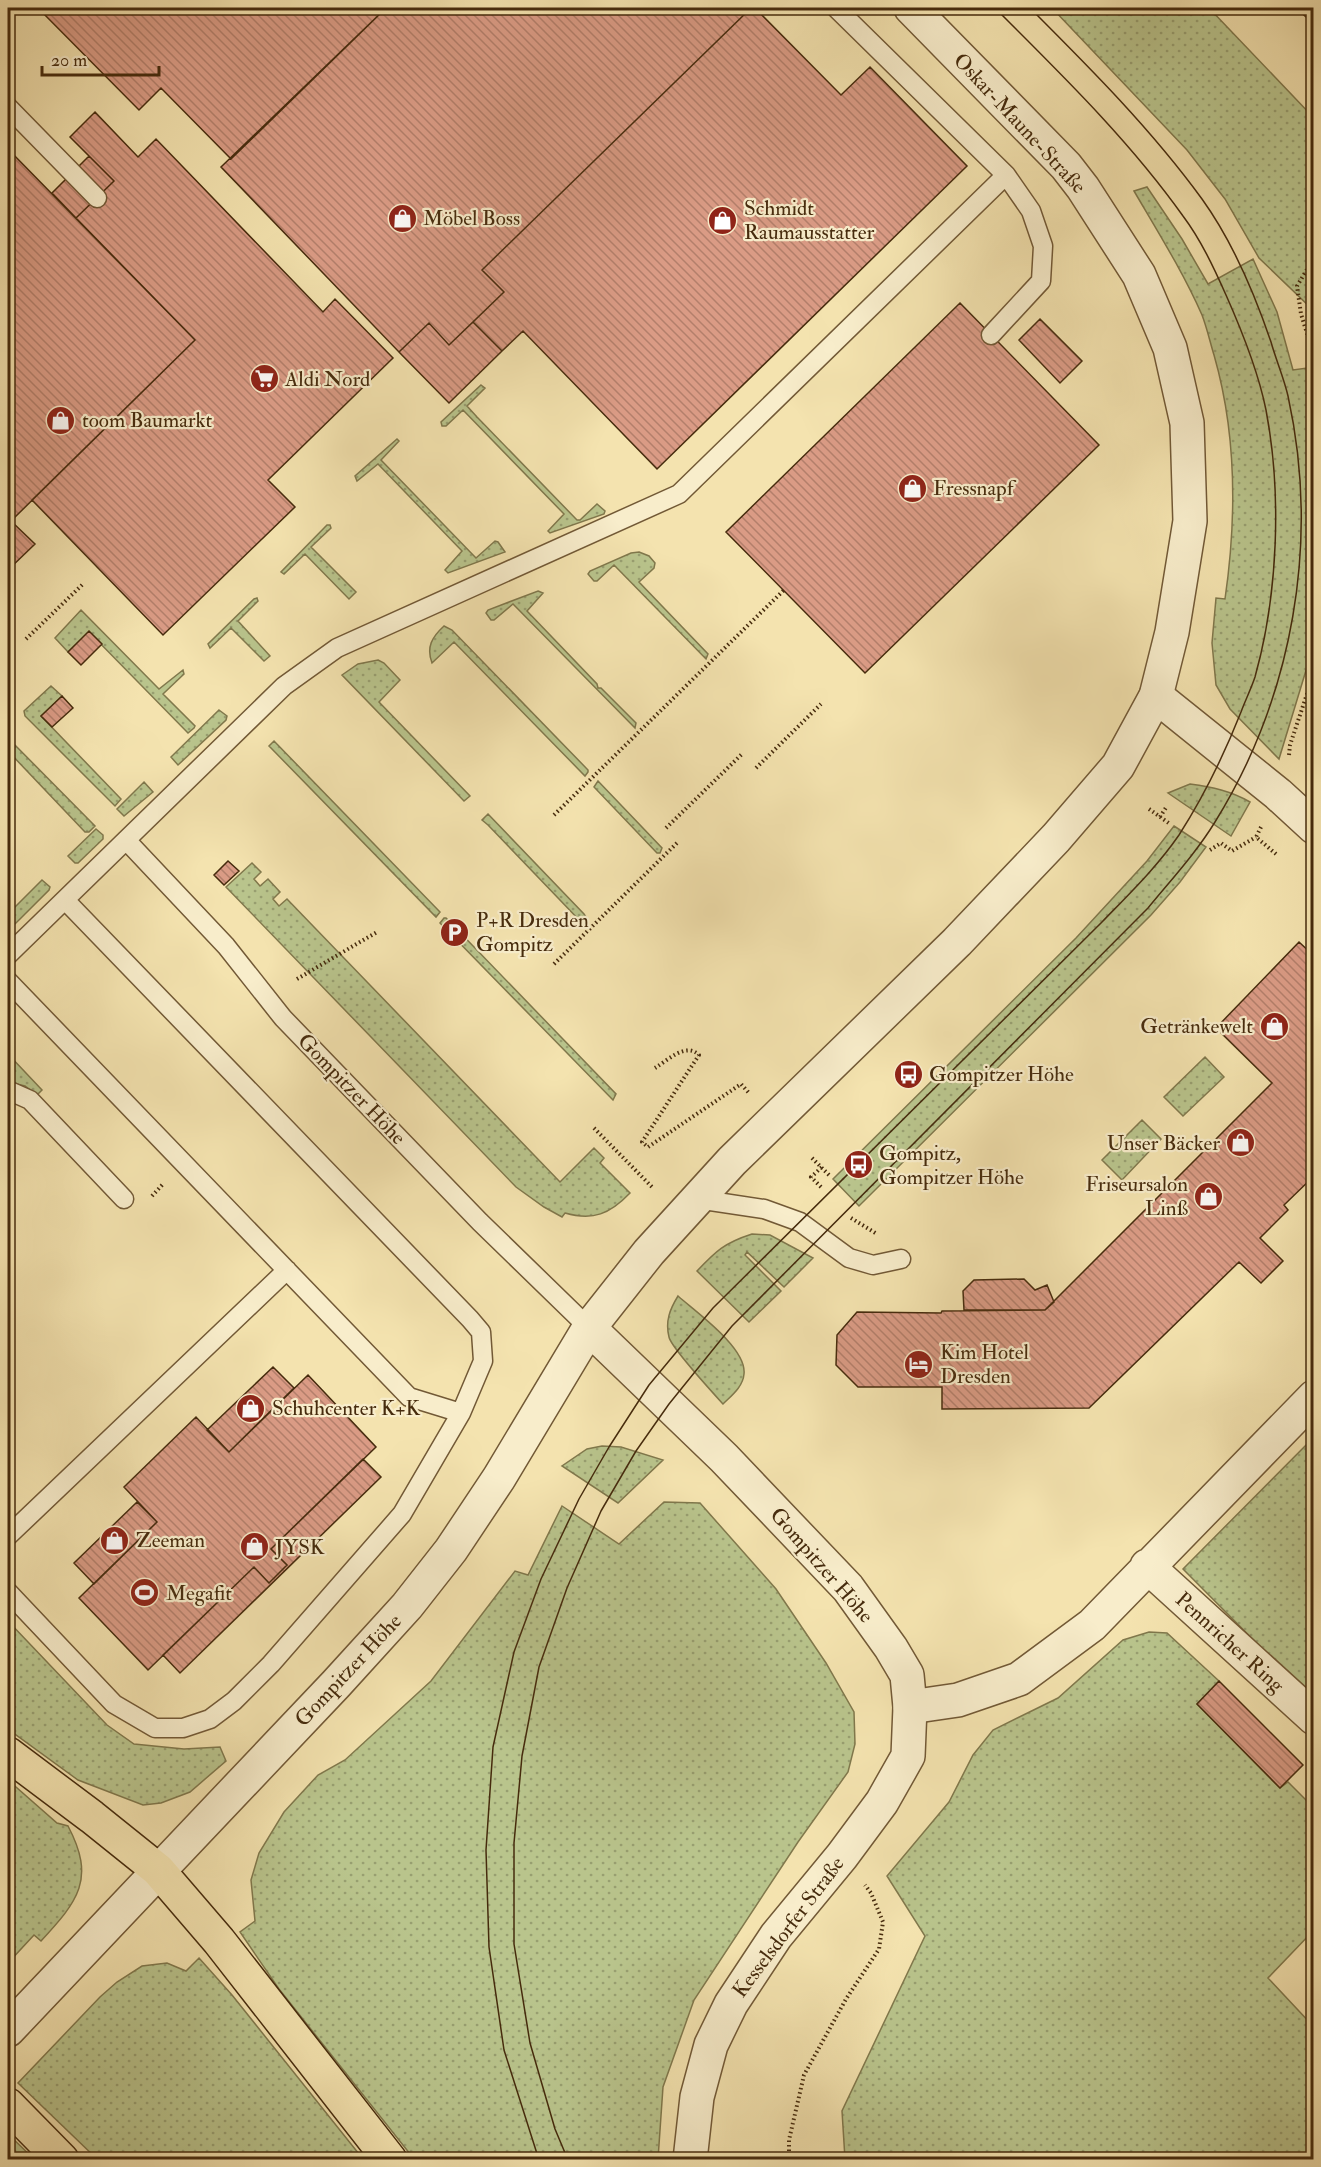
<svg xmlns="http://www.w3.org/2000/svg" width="1321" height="2167" font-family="'IM FELL Double Pica',serif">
<defs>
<pattern id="grass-dots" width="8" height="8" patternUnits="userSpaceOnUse" patternTransform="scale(1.5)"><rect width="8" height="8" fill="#b9c48c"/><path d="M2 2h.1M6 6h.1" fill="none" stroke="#989f71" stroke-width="1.8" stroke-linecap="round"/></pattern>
<pattern id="building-back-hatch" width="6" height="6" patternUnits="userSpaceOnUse" patternTransform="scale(1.5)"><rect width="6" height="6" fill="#da9b85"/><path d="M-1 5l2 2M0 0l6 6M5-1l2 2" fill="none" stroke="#b37f6b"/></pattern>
</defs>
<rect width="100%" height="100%" fill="#f4e3af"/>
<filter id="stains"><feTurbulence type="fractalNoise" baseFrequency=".00333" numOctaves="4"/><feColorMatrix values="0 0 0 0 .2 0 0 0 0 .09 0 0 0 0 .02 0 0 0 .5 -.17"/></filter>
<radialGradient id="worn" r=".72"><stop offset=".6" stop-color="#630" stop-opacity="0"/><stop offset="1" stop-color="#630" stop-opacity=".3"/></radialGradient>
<path fill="url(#grass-dots)" stroke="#80784c" stroke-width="1.5" d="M1052 8H1209L1313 117V310L1259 258 1225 199 1187 150Z
M1147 187 1182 239 1208 284 1253 259 1277 312 1293 370 1307 368 1313 392V640L1311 654 1279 759 1230 709 1216 685 1212 643 1216 598 1225 599C1237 516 1237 435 1214 355 1210 342 1207 328 1202 315 1183 272 1158 232 1134 191Z
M481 385 485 388 467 406 477 417 577 520H580L597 504 605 511 604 514 550 533 548 531 564 514 463 410 446 426H442L441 422Z
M397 439 399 441 381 460 476 558 495 541 498 542 505 552 448 573 445 570 462 551 378 464 357 481 355 476Z
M327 525H330L331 528 311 547 356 592 349 599 305 554 284 574 281 572Z
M639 552 649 556 655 563 654 568 639 582 708 654 706 659 614 565 597 581H594L588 574 590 571 631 553Z
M538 591 543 593 527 611 597 684 598 688H601L636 723 635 728 513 604 494 620H491L486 613 488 610Z
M257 598 258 601 238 621 270 656 264 661 231 628 210 648 208 644 254 599Z
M81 610 159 689 183 670 184 674 163 694 195 726 194 728 188 733 89 632 68 652 55 638Z
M444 626 452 630 588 770V772L585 776 454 642 432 663C426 647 432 637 444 626Z
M378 660 384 663 400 680 379 702 470 796 464 801 342 675 358 664Z
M51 686 62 696 41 716 121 799 115 806 25 716 24 711Z
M219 710 227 716 226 720 178 765 171 757Z
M8 738 95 826 89 832H85L8 751Z
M274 741 440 912 436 917 271 748 269 746Z
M598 781 662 848 660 853H657L594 787Z
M144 782 153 792 124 816 117 809Z
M1190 784C1212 787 1231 791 1250 802L1231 836 1168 793Z
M488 814 584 914 588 920 583 924 488 825 482 820Z
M1174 826 1206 847 1180 882 1151 915 859 1206 833 1179 1076 938 1147 861Z
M96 829 103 835V839L78 863H75L68 856Z
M252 863 261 872 254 879 260 886 268 879 280 892 273 899 279 906 287 899 560 1182 594 1148 604 1158 600 1163 630 1193C610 1214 593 1221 565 1213L562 1217 544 1207 516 1187 226 887Z
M42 880 50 887 49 890 8 931 9 924 8 914Z
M444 918H446L616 1094 613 1100 440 923Z
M8 1054 42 1090 37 1095 25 1086 8 1082Z
M1205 1057 1224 1077 1183 1116 1164 1097Z
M1142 1120 1161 1139 1122 1180 1102 1160Z
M752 1234 770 1235 813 1258 784 1287 747 1252 745 1255 781 1291 749 1322 697 1271C716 1251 724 1243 752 1234Z
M678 1296C696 1312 747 1348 744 1374 743 1387 731 1396 723 1404 713 1393 671 1347 669 1337 665 1321 670 1309 678 1296Z
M1313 1438V1700L1183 1569Z
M602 1446 621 1447 663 1460 618 1503 562 1466 587 1449Z
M664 1502 700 1503 776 1589 826 1663 854 1712 855 1744 848 1772 798 1842 694 2000 663 2087 658 2159H414L279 1989 240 1932 255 1921 251 1880 259 1853 284 1812 318 1775 345 1760 431 1681 515 1571 528 1575 562 1506 619 1544Z
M8 1621 107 1725 134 1744 184 1749 220 1747 226 1761 190 1792 161 1803 143 1805 78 1780 8 1729Z
M1149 1632 1167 1633 1219 1681 1197 1704 1280 1788 1288 1782 1313 1807V1931L1268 1978 1313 2026V2159H845L842 2111 925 1936 887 1876 949 1802 973 1755 993 1730 1058 1698 1123 1640Z
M8 1780 57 1823 68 1826C96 1879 78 1901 41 1941L34 1935 8 1963Z
M199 1958 232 1995 363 2159H97L18 2083 100 1997 117 1982 142 1966 167 1963 186 1971Z
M8 2134 34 2159H15L8 2152Z"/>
<path fill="url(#building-back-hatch)" stroke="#462b0d" stroke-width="1.5" d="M38 8H386L231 159 161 88 139 110Z
M386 8H751L482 270 504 292 449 345 429 323 399 352 221 167Z
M751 8H755L841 95 870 67 967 166 657 469 523 331 502 351 473 322 504 292 482 270Z
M1296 8H1314V24Z
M95 112 138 157 156 139 323 312 335 299 393 358 268 480 295 507 163 635 32 500 195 340 76 218 114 181 70 137Z
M8 149 195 340 11 521 35 544 8 570Z
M89 156 114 181 76 218 52 193Z
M960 303 1099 445 865 673 726 532Z
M1040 319 1082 361 1060 383 1019 340Z
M473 322 502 351 449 403 399 352 429 323 449 345Z
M89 631 102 644 81 665 68 652Z
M62 696 73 708 52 727 41 716Z
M228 861 239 871 224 885 214 875Z
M1299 942 1314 956V1176L1284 1205 1288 1210 1260 1238 1283 1261 1261 1283 1239 1262 1089 1408 942 1409V1387H858L836 1365 837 1335 857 1312 941 1313 942 1311 1045 1310 1272 1083 1216 1028Z
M1024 1279 1035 1290 1047 1285 1054 1302 1045 1310H964L963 1291 974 1280Z
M273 1367 294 1388 229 1452 207 1430Z
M308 1375 376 1447 271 1549 287 1565 269 1583 254 1567 148 1670 79 1598 157 1522 124 1487 196 1417 229 1452Z
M363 1459 381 1477 180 1673 163 1655 254 1567 269 1583 287 1565 271 1549Z
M137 1502 157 1522 94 1584 74 1563Z
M1219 1681 1303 1765 1280 1788 1197 1704Z"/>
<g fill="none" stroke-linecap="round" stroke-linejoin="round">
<defs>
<path id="service" d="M836 8 1006 175 1031 211 1043 246 1041 281 991 335
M8 107 97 198
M126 840 226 946 283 1018 480 1222 589 1328
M8 955 284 686 337 648 679 494 1006 175
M8 981 409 1397 461 1413
M8 1092H12L30 1100 124 1199
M697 1199 764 1209 800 1222 849 1258 873 1265 901 1259
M8 1536 287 1270
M8 1592 114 1704 155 1728H183L210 1719 234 1701 271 1664 402 1514 461 1413 483 1361 481 1332 470 1319 65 900"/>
<path id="minor" d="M1156 696 1278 794 1314 827
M1147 1566 1314 1718
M910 1707 958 1700 1019 1679 1092 1625 1314 1397"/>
<path id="tertiary" d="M589 1328 724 1458 848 1588 891 1648 907 1675 910 1707 908 1756 882 1802 842 1856 776 1936 731 2004 711 2045 697 2097 690 2160
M8 2030 336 1684 407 1606 451 1550 499 1478 589 1328 649 1252 732 1161 957 942 1056 838 1118 766 1156 696 1172 632 1190 521 1187 423 1170 348 1139 275 1083 188 1066 166 911 8"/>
<path id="trunk" d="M8 1754 92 1817 158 1870 219 1941 390 2160
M8 2105 62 2160"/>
</defs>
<use href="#service" stroke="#725936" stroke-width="21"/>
<use href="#minor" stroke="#725936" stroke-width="36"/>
<use href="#tertiary" stroke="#725936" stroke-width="36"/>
<use href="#trunk" stroke="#462b0d" stroke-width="36"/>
<path stroke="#462b0d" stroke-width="4" stroke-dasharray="1.5 3" stroke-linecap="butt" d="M1314 258 1297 286 1301 314 1314 356
M26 639 83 584
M1289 755 1290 745 1314 673
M756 768 821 704
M1149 809 1170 824
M554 815 784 590
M1160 817 1167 806
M1261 827 1256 837 1276 854
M666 828 742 754
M1210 850 1221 843 1232 851 1256 837
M554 964 679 841
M297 979 377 932
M655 1068C668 1060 686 1042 699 1055L642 1142 648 1147 741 1084 749 1093
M594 1128 653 1188
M812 1158 830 1176
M821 1187 811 1177 822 1167
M152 1196 163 1184
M851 1218 877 1234
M789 2160V2140L804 2075 846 1999 879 1949 883 1922 871 1893 865 1885"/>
<use href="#service" stroke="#f8edcb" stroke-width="18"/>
<use href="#minor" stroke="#f8edcb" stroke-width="33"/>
<use href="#tertiary" stroke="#f8edcb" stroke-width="33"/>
<use href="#trunk" stroke="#f4e3af" stroke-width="33"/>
<path stroke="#462b0d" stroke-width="1.5" d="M539 2160 504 2050 489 1947 486 1850 493 1747 514 1652 541 1579 579 1499 609 1447 649 1385 713 1308 1102 922C1129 894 1157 867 1179 835 1204 796 1224 755 1241 712 1245 701 1251 689 1255 677 1278 595 1282 494 1266 410 1258 370 1242 331 1226 295 1214 268 1201 240 1183 216 1129 140 1061 74 995 8
M568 2160 555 2129 530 2043 514 1944V1843L522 1756 539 1667 567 1588 601 1511 636 1451 669 1404 732 1326 1148 908C1171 880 1196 853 1215 822 1293 696 1320 542 1288 396 1284 378 1276 360 1271 342 1254 292 1233 242 1202 199 1151 129 1090 68 1030 8"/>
</g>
<defs>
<symbol id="shop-disc" viewBox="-11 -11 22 22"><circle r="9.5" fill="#8f2418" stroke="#f8edcb"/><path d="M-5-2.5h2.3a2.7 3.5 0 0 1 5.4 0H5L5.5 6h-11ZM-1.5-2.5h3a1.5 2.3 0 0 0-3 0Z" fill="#fff"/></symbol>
<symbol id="supermarket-disc" viewBox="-11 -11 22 22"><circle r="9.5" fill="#8f2418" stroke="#f8edcb"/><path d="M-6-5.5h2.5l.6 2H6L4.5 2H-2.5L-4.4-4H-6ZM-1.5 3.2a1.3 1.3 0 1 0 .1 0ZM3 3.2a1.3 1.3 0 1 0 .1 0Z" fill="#fff"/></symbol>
<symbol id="parking-disc" viewBox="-11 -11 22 22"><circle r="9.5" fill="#8f2418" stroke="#f8edcb"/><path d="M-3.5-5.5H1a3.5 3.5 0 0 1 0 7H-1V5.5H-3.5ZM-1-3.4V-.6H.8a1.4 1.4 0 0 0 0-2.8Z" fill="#fff"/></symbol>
<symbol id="bus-disc" viewBox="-11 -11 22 22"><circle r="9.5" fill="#8f2418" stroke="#f8edcb"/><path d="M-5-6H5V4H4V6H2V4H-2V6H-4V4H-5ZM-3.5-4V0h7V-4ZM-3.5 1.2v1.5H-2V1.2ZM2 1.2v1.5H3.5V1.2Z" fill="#fff"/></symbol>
<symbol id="hotel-disc" viewBox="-11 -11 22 22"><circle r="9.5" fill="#8f2418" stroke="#f8edcb"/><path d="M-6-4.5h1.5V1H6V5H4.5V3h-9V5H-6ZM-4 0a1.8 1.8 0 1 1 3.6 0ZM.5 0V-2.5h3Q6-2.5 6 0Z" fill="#fff"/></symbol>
<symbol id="stadium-disc" viewBox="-11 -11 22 22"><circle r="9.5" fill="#8f2418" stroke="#f8edcb"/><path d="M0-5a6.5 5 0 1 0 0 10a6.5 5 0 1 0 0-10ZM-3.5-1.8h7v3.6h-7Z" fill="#fff"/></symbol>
</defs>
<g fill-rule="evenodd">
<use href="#shop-disc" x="386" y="202" width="33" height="33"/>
<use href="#shop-disc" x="706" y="204" width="33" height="33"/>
<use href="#supermarket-disc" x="248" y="362" width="33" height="33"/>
<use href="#shop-disc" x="44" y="404" width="33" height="33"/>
<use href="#shop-disc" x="896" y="472" width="33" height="33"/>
<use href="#parking-disc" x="438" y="916" width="33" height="33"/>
<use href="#shop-disc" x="1258" y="1010" width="33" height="33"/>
<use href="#bus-disc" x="892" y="1058" width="33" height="33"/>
<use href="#shop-disc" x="1224" y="1126" width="33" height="33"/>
<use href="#bus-disc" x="842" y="1148" width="33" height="33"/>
<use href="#shop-disc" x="1192" y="1180" width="33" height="33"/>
<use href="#hotel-disc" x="902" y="1348" width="33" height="33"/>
<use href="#shop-disc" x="234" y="1392" width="33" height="33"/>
<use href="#shop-disc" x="98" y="1524" width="33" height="33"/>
<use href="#shop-disc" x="238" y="1530" width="33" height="33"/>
<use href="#stadium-disc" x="128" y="1576" width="33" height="33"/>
</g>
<g text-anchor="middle" stroke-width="4.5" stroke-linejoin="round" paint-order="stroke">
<g font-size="21" fill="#462b0d" stroke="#f8edcb">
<text transform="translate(1020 123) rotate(47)" y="7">Oskar-Maune-Straße</text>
<text transform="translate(352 1089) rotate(46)" y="7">Gompitzer Höhe</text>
<text transform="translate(822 1565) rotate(49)" y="7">Gompitzer Höhe</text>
<text transform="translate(1230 1642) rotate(42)" y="7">Pennricher Ring</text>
<text transform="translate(348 1670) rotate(-47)" y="7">Gompitzer Höhe</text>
<text transform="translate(788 1927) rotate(-53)" y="7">Kesselsdorfer Straße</text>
</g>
<g font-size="21" fill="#462b0d" stroke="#f8edcb" text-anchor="start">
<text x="744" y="215">Schmidt<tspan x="744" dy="24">Raumausstatter</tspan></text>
<text x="423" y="225">Möbel Boss</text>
<text x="285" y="386">Aldi Nord</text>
<text x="82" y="427">toom Baumarkt</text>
<text x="933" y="495">Fressnapf</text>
<text x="476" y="927">P+R Dresden<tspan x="476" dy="24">Gompitz</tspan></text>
<text x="1253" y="1033" text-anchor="end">Getränkewelt</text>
<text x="929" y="1081">Gompitzer Höhe</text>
<text x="1220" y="1150" text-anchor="end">Unser Bäcker</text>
<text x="879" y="1160">Gompitz,<tspan x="879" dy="24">Gompitzer Höhe</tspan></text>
<text x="1188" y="1191" text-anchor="end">Friseursalon<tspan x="1188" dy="24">Linß</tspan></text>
<text x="940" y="1359">Kim Hotel<tspan x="940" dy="24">Dresden</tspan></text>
<text x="272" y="1415">Schuhcenter K+K</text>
<text x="136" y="1547">Zeeman</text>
<text x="275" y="1554">JYSK</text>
<text x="166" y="1600">Megafit</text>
</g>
</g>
<rect width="1321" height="2167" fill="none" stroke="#f4e3af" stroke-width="30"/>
<rect x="9" y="9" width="1303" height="2149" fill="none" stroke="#462b0d" stroke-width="3"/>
<rect x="15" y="15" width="1291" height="2137" fill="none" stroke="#462b0d" stroke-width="1.5"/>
<path d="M42 66v9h117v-9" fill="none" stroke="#462b0d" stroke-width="3"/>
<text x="51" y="66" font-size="18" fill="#462b0d" stroke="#f8edcb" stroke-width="4.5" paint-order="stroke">20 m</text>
<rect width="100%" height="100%" filter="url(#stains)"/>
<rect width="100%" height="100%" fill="url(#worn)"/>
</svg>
